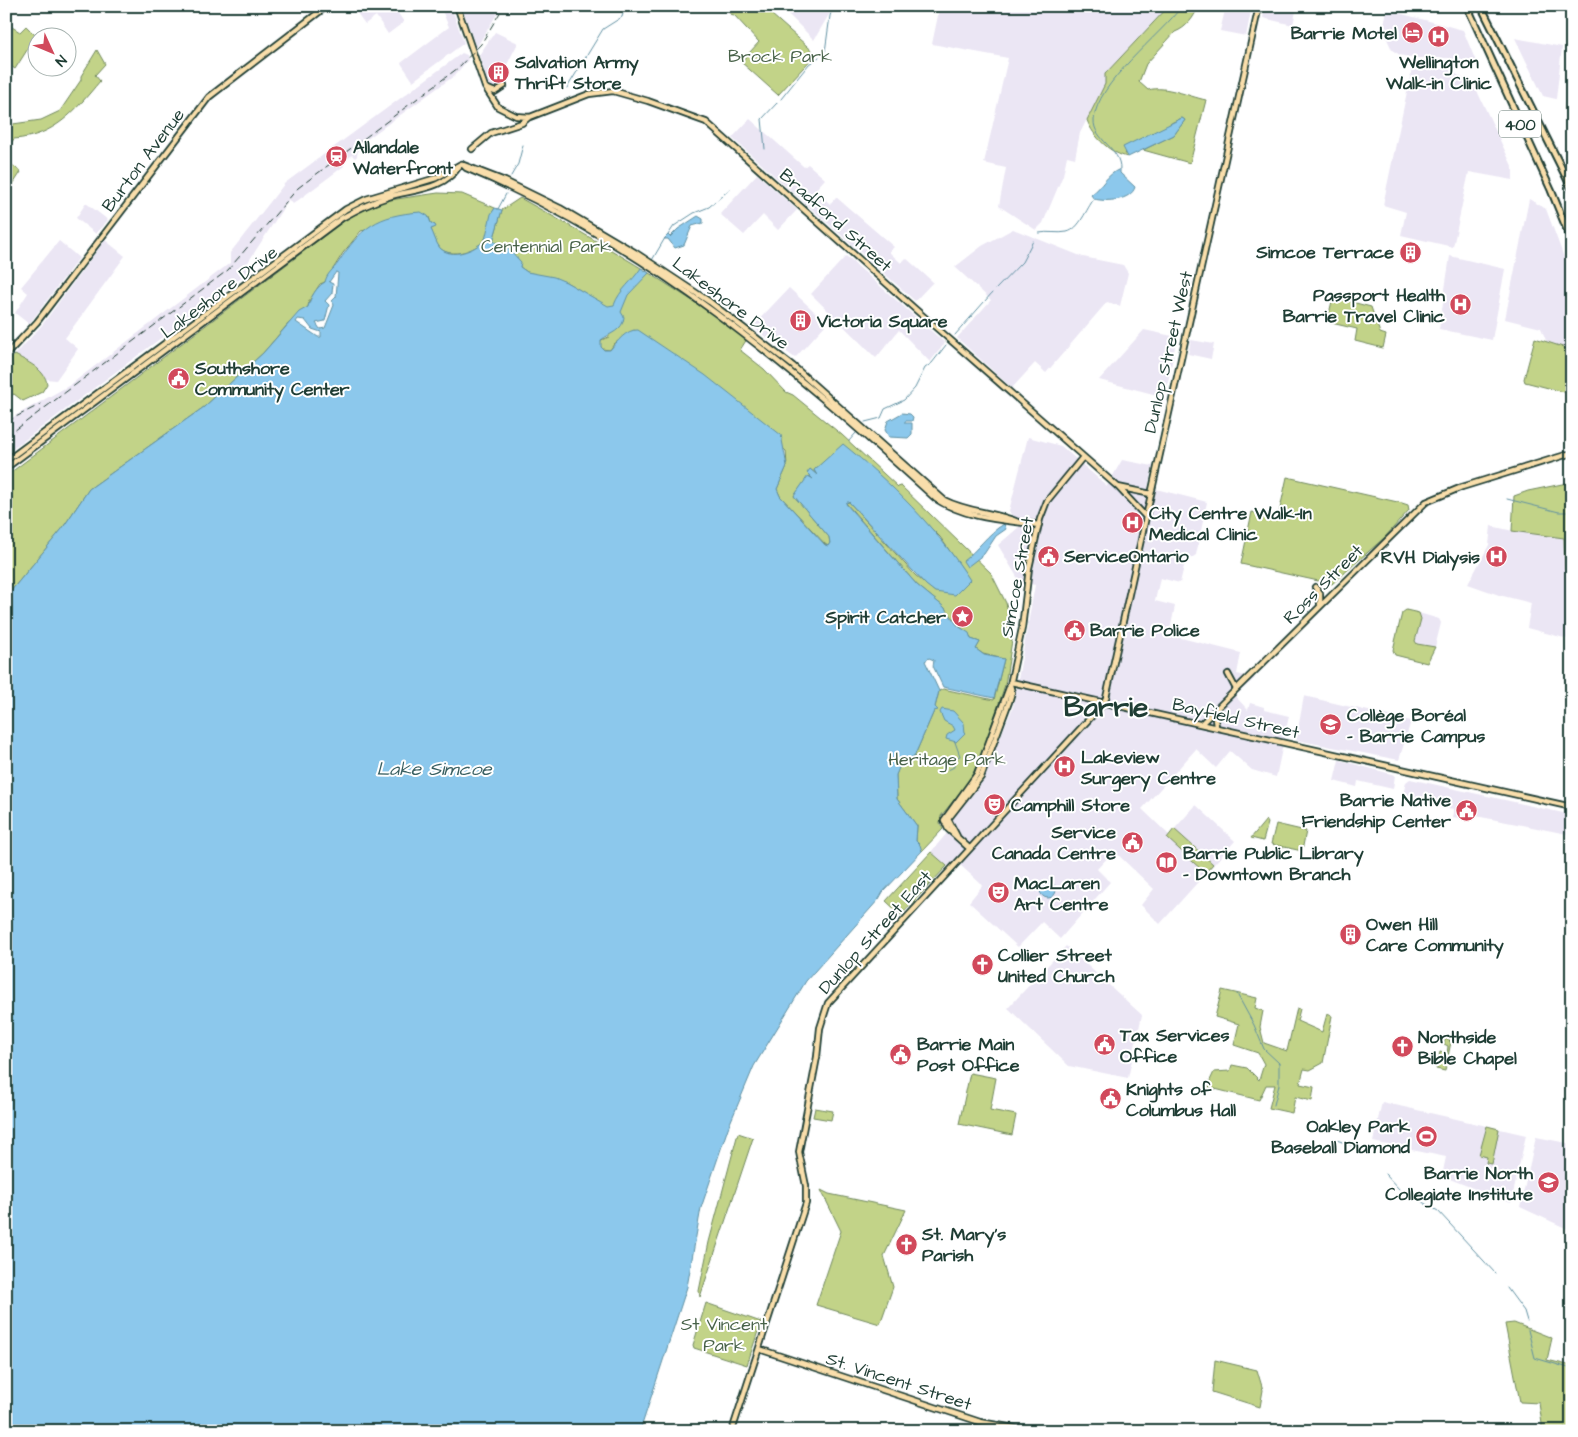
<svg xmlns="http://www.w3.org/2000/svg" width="1578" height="1437" font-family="'Architects Daughter',sans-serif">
<rect width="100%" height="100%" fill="#fff"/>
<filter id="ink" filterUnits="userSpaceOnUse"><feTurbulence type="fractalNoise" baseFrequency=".02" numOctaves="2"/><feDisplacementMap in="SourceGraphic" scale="10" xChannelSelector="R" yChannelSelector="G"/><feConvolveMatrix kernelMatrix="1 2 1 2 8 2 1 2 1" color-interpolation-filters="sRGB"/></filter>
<g filter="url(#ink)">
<path fill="#ebe6f4" d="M352 6H393L404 22 388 34 376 16 365 24Z
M440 6H451L464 43 413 81 401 63 449 27Z
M462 6H502L476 48Z
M774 6H834L814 40 787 13Z
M940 6H1169L1105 74V84L1080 133 1075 158 1067 156 1063 175 1043 223 1036 230 999 206 1006 168 984 163 1008 58 932 44Z
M1226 6H1252L1246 36 1220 31Z
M1265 6H1297L1293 25 1263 18Z
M1387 10 1463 30 1477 64 1447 58H1412L1400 55 1392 50 1383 30Z
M495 32 518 43 495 88 489 86 479 55Z
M1515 38 1562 47 1556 99 1543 96Z
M462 53 467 55 468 60 454 76 359 145 357 156 355 158 352 155 343 163 344 166 293 204 289 199 245 267 248 273 6 454V421L70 385 230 263V253L285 183Z
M1412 68 1448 69 1469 82 1478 93 1513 168V180L1469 172 1453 247 1401 235 1406 212 1383 205Z
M750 119 804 167 808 164 825 179 815 190 830 204 836 197 894 247 889 252 901 263 906 258 933 282 915 301 732 138Z
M757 174 797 210 778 230 763 215 744 235 720 214Z
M1529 199 1546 209 1572 279V350L1547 343 1541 328 1505 319Z
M86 203 108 220 96 234 76 218Z
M1013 229 1083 257 1123 265 1128 273 1120 306 1107 302 1046 373 1035 363 1012 388 957 338 991 300 955 267 982 246Z
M105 240 125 256 65 338 78 349 56 380 46 379 34 366 15 355 42 325Z
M59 241 79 258 29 324 15 313 28 293 21 287Z
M846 256 945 343 930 362 899 330 876 358 811 294Z
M1450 256 1505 269 1492 340 1439 329Z
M789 288 827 323 795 358 752 327Z
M1144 330 1177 337 1165 397 1099 380Z
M1191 340 1214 344 1211 359 1188 354Z
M1028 437 1061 446 1107 486 1122 460 1153 466 1148 487 1207 502 1196 555 1185 562 1180 583 1160 578 1155 601 1175 606 1169 635 1241 653 1237 674 1255 678 1235 696 1248 710 1250 703 1264 707V710L1289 716 1276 777 1252 770 1230 751 1216 768 1196 749 1142 809 1169 835 1196 805 1235 841 1160 924 1141 905 1154 889 1114 851 1097 869 1110 882 1060 939 1042 922 1018 947 969 902 982 886 980 883 959 864 947 866 931 852 947 833 950 819 973 794 984 776 1013 707 1035 585 1020 582 998 545 1019 527 1009 511Z
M1491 526 1513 531 1564 538 1565 570 1572 568V640L1527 628 1531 603 1499 595 1468 584 1489 545Z
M1419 613 1439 619 1441 623 1435 647 1417 644 1415 641 1421 619Z
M1304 696 1411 721 1399 760 1296 740Z
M1339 760 1395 775 1393 789 1358 781 1357 787 1334 781Z
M1410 779 1572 815V835L1476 816 1474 820 1452 817 1454 809 1410 802 1411 797 1403 795 1406 782Z
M1066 946 1142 1015 1128 1078 1069 1066 1008 1008Z
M1382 1102 1526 1135 1511 1203 1442 1176 1446 1157 1373 1142Z
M1536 1137 1572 1144V1231L1520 1207Z"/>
<path fill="#c2d388" stroke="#70885e" d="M731 6H762L816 54 778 95 741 62 759 42 734 15 730 14Z
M1169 6H1198C1195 17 1186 28 1175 32L1146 64 1139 82 1148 90C1166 85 1187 96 1206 100L1190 163 1143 150 1174 135 1185 120 1182 118 1173 122 1125 153 1128 157C1111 154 1093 137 1087 120L1105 84V74Z
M7 24 20 32 26 26 36 36 15 69 6 63Z
M97 50 105 64 95 75 100 81C75 111 55 136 14 139L6 149V125L41 120 60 111 81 80V76Z
M1572 87V130L1568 129C1563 117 1563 98 1572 87Z
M6 160 21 172 6 195Z
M438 193 462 194 495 208C489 217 491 227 486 237 480 250 449 260 439 247 435 242 433 234 431 229L435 227V225L431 223 429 217 361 231 343 253 325 282 320 284 309 301 308 307 288 324 263 353 204 407 89 489 62 529 6 597V476L348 218 383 201Z
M520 198C598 241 675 286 747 339L740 350 764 369 786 392 793 395 842 435 898 487 901 486 991 573 1006 603 1013 634 1005 685 981 757 969 781 941 816 940 823 943 829 922 851 916 841 917 826 897 799 896 775 899 766 904 761 914 757 934 711 937 710 935 707 939 691 943 689 994 700 1004 659 983 654 976 649 980 642 971 639 944 607 917 585 846 503 849 502 915 575 935 592 965 573 940 537 883 480 831 456 814 470 817 475 810 469 814 479 809 476 794 496 829 537 830 543 828 546 825 544 780 496 777 489 787 466 786 451 634 330 614 344 610 350 602 349 600 345 601 340 609 337 603 304 566 282 527 272 520 267 519 260 493 241 502 210Z
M1333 297 1371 307 1380 333 1386 335 1383 348 1355 341 1357 329 1327 322Z
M1535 338 1572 350V394L1525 382 1524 379Z
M15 355C26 361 45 369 47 384L42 392 23 401 14 394 6 398V362Z
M1287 477 1402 503 1408 505 1409 510 1385 537 1332 584 1241 564 1252 512 1278 518Z
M1572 482V568L1565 570 1564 538 1512 531 1514 496 1528 491Z
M1406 610 1419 613 1421 619 1415 641 1417 644 1435 647 1427 663 1395 655 1393 650 1402 613Z
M1266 820 1268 823 1263 841 1251 838Z
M1276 824 1306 831 1302 851 1271 844Z
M1174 829 1213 864 1205 873 1167 838Z
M931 852 947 866 901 915 886 901Z
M1222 990 1257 998 1255 1008 1263 1011 1260 1027 1264 1043 1287 1051 1297 1008 1300 1009 1297 1021 1322 1032 1327 1014 1332 1016 1323 1063 1310 1070 1304 1069 1300 1084 1314 1087 1312 1101 1295 1097 1292 1113 1269 1108 1275 1085H1266L1259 1100 1207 1087 1214 1072 1230 1071 1232 1065 1247 1068 1259 1080 1264 1064 1258 1053 1234 1045 1239 1024 1215 1017Z
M1445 1038 1452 1040 1449 1041 1451 1042 1445 1071 1436 1069 1440 1052 1447 1054 1448 1046 1444 1044Z
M970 1073 996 1078 990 1110 1016 1115 1012 1135 959 1124Z
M815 1108 833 1111 831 1120 813 1117Z
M1487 1126 1499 1129 1492 1164 1486 1163 1487 1157 1479 1155Z
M738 1133 753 1138 700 1297 699 1291 709 1242Z
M821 1190 829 1194 906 1210 884 1256 893 1287 880 1324 816 1305 841 1231Z
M706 1303 761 1322 747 1365 694 1348 693 1345Z
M1514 1323 1552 1338 1547 1360 1572 1366V1430L1564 1428V1431H1541L1542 1424 1539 1403 1520 1402 1505 1324Z
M1215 1360 1257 1370 1263 1390 1260 1407 1212 1392Z"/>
<path fill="#8cc8ec" stroke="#6090a2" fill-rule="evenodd" d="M1182 118 1185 120 1174 135 1128 157 1123 147Z
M1120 169V173L1135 187C1131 201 1106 202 1094 199L1091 195C1103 186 1106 175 1120 169Z
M495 208 502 210 493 241 509 249 521 262 520 267 527 272 554 277 566 282 608 306 614 305C620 289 632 282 641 268L649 273 628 295 621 312 624 317C623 331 610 333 601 340V347L604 350H610C617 342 626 329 638 330L705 375 781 435 787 466 777 489 780 496 825 545 828 546 830 543 829 537 794 496 808 476 813 479 807 473 810 469 817 475 814 470 843 444C890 482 937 528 970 580L955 595 935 592 926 585 849 502H847L846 504 917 585 944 607 958 626 969 633 971 639 980 642 976 649 984 655 1004 659 994 698 943 687 933 666 934 660 929 658 925 661 939 691 935 707 938 710 934 711 914 757 901 763 896 775 897 799 917 826 916 841 920 845 922 851 883 892 879 899 806 981 754 1066 728 1128 701 1208 687 1287 640 1431H6V597L62 529 89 489 204 407 263 353 299 312 308 307C310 298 317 286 325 282 327 273 333 270 338 263 361 227 377 215 421 212L428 216 431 223 435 225 436 227 431 229C434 235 436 243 440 248 452 260 475 250 485 240L491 214ZM336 272 338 273 336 297 332 301 334 305 325 328 320 329 316 323 325 321 329 305 325 301 332 293 333 284 329 282ZM298 319 305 320 312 329 321 332V337H318L296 322Z
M698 216 703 219V223L692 226 684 245 675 248 668 239H664L668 235 670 237 678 229Z
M902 413 910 414 913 417 912 421H905V423H912V434L908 438 889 437 885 430 888 421Z
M1004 524 1006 529 996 536 984 554 967 567 963 561C978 550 987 534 1004 524Z
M942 709 953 711 964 723 965 733 956 742 946 739 947 735 955 730 953 726 944 721 940 712Z
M1040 890a8 8 0 1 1 16 0a8 8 0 1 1-16 0Z"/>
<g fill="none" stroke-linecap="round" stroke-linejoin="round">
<path stroke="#6090a2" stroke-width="1" d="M825 52 830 16 833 6
M567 88 603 29 622 17 625 6
M781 99 809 64 819 57
M765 149 762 119 777 103
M1120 169C1121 148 1093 140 1094 120 1096 83 1160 36 1182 6
M511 176 518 164 523 145
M498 209 506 194
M1039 233C1048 231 1058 234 1067 232 1080 229 1086 209 1094 199
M668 235 674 226 694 213 709 207 730 189
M651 262 665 238
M996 289 1022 262 1033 241
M955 335 992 293
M865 422 881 418 885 409 904 400 915 388 925 368 932 363 946 345
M849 441 856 433
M1507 499 1559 512H1572
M948 770 954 767V759L960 756 955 742
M1237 994 1254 1025 1264 1049 1279 1063V1085L1274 1105
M1334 1139 1364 1150
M1385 1174 1399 1189
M1410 1195 1438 1211 1495 1273
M1507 1288 1524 1311 1527 1321
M1528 1330 1535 1358 1572 1369"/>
<defs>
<path id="major" d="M457 6 485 87 498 107 516 116 530 117 589 94 613 91 648 101 706 122 915 309 1118 487 1146 517
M486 88 495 92 504 86
M472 149 491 133 522 123 529 117
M462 164 466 168C648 244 792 368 936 499 967 519 1004 520 1039 525
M6 355 37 322 209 97 327 6
M6 461 346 209 366 199 436 178 461 164 505 181 560 208 636 253 710 302 793 366 944 500C967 512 994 512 1018 522
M6 468 342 218C356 210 372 202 388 197 414 189 443 191 460 165
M1118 487 1151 494
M1315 587 1320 593V605
M1228 674 1236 689
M1011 682 1572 807
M1214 712 1216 726
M1202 723 1426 502 1462 487 1572 453
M957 836 948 819 981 777 1009 702 1012 692 1010 685
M969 848 948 829 944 820 977 774 1010 685 1022 628 1029 568 1040 519 1047 501 1083 457
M759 1349 980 1422 1032 1431
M732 1431 806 1203V1186L799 1152 817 1057 820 1028 828 1003 1103 704 1106 698 1259 6"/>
<path id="highway" d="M1467 6 1551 190 1572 242
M1481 6 1572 189"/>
</defs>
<use href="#major" stroke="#1f3d34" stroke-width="8"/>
<use href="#highway" stroke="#1f3d34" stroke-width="9"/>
<use href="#major" stroke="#f9deab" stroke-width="4.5"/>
<use href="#highway" stroke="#f9deab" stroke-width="5"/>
<path stroke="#1f3d34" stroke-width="1" stroke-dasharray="8 4" stroke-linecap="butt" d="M6 422 41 404
M6 437 228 270 298 188 458 68 481 44 504 6"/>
</g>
</g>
<defs>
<symbol id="hotel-disc" viewBox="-11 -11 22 22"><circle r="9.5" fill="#d1495b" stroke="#fff"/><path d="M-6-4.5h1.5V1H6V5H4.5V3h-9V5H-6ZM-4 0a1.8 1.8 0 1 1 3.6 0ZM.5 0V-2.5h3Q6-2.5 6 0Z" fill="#fff"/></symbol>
<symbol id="hospital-disc" viewBox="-11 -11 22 22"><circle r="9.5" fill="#d1495b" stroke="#fff"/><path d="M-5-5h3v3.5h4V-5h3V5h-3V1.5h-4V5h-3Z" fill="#fff"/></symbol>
<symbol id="building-disc" viewBox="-11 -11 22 22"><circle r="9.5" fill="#d1495b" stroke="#fff"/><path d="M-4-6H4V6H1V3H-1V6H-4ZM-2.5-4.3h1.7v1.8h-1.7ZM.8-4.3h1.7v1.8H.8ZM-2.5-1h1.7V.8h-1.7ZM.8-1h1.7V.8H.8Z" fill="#fff"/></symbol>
<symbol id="station-disc" viewBox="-11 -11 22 22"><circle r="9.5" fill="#d1495b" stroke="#fff"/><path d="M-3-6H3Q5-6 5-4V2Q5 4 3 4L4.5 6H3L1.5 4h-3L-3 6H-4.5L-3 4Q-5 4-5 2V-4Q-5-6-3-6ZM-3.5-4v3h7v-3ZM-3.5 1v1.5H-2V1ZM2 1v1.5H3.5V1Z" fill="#fff"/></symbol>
<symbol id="civic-disc" viewBox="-11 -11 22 22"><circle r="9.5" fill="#d1495b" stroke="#fff"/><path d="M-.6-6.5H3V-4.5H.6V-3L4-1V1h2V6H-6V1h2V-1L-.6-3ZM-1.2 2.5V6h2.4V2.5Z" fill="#fff"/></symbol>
<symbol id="sight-disc" viewBox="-11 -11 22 22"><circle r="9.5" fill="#d1495b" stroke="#fff"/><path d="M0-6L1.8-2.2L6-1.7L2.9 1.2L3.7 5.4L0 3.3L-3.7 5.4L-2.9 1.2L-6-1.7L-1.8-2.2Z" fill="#fff"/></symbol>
<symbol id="university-disc" viewBox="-11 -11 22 22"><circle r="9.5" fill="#d1495b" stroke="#fff"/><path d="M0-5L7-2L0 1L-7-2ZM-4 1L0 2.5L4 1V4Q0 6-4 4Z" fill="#fff"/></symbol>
<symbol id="theatre-disc" viewBox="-11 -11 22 22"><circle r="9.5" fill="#d1495b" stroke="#fff"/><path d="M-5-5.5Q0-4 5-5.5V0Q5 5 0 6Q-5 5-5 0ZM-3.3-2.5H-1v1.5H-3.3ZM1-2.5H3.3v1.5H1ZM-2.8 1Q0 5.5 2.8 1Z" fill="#fff"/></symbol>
<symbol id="library-disc" viewBox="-11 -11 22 22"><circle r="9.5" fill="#d1495b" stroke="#fff"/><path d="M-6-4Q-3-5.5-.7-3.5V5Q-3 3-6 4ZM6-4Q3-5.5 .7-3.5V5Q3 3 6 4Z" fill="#fff"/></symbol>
<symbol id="church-disc" viewBox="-11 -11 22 22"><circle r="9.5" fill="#d1495b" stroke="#fff"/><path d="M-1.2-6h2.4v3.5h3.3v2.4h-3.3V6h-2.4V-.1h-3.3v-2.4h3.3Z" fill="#fff"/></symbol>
<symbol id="stadium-disc" viewBox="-11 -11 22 22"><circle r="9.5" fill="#d1495b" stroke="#fff"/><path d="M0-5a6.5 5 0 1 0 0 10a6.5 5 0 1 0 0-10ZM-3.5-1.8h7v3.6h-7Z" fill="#fff"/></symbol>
<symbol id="school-disc" viewBox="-11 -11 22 22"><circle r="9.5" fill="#d1495b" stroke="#fff"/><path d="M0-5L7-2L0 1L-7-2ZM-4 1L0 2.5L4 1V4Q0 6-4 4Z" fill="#fff"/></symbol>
</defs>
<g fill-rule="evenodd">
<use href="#hotel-disc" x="1400" y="20" width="25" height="25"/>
<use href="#hospital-disc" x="1426" y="24" width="25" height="25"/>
<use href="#building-disc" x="486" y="60" width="25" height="25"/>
<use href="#station-disc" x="324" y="144" width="25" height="25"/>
<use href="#building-disc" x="1398" y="240" width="25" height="25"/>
<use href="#hospital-disc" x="1448" y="292" width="25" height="25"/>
<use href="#building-disc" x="788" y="308" width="25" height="25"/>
<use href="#civic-disc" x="166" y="366" width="25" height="25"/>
<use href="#hospital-disc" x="1120" y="510" width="25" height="25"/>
<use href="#civic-disc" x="1036" y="544" width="25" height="25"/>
<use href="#hospital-disc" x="1484" y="544" width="25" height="25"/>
<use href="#sight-disc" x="950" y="604" width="25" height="25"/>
<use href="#civic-disc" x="1062" y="618" width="25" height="25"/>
<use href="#university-disc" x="1318" y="712" width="25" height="25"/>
<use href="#hospital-disc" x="1052" y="754" width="25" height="25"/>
<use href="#theatre-disc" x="982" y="792" width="25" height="25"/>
<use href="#civic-disc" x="1454" y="798" width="25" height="25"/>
<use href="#civic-disc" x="1120" y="830" width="25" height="25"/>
<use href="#library-disc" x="1154" y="850" width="25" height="25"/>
<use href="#theatre-disc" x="986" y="880" width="25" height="25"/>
<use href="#building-disc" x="1338" y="922" width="25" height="25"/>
<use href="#church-disc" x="970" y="952" width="25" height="25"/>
<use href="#civic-disc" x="1092" y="1032" width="25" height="25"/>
<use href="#church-disc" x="1390" y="1034" width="25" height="25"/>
<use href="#civic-disc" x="888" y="1042" width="25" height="25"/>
<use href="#civic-disc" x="1098" y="1086" width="25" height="25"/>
<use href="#stadium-disc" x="1414" y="1124" width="25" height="25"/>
<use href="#school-disc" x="1536" y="1170" width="25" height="25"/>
<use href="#church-disc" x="894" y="1232" width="25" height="25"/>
</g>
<g text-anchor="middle" stroke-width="4" stroke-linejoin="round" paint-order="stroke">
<rect fill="#fff" stroke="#627771" stroke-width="1" x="1499" y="110.5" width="42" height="27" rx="4"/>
<g font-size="16" font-weight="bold" fill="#1f3d34">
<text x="1520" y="130">400</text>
</g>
<g font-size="18" font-weight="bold" fill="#1f3d34" stroke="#fff" text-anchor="start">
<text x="1397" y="39" text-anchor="end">Barrie Motel</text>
<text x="515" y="68">Salvation Army<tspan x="515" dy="21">Thrift Store</tspan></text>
<text x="1439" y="68" text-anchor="middle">Wellington<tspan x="1439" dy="21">Walk-in Clinic</tspan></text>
<text x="353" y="153">Allandale<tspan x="353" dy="21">Waterfront</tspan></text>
<text x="1394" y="258" text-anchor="end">Simcoe Terrace</text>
<text x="1445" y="301" text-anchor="end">Passport Health<tspan x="1445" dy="21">Barrie Travel Clinic</tspan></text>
<text x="817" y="327">Victoria Square</text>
<text x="195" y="374">Southshore<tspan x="195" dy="21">Community Center</tspan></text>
<text x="1149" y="519">City Centre Walk-In<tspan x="1149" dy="21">Medical Clinic</tspan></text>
<text x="1064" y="562">ServiceOntario</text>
<text x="1480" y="563" text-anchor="end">RVH Dialysis</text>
<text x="946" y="623" text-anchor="end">Spirit Catcher</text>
<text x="1090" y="636">Barrie Police</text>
<text x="1347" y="721">Collège Boréal<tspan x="1347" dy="21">- Barrie Campus</tspan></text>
<text x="1081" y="763">Lakeview<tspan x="1081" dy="21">Surgery Centre</tspan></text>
<text x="1451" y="806" text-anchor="end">Barrie Native<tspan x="1451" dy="21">Friendship Center</tspan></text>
<text x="1011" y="811">Camphill Store</text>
<text x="1116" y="838" text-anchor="end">Service<tspan x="1116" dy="21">Canada Centre</tspan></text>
<text x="1183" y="859">Barrie Public Library<tspan x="1183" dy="21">- Downtown Branch</tspan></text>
<text x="1014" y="889">MacLaren<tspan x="1014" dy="21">Art Centre</tspan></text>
<text x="1366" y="930">Owen Hill<tspan x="1366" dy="21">Care Community</tspan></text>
<text x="998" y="961">Collier Street<tspan x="998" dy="21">United Church</tspan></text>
<text x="1120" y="1041">Tax Services<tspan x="1120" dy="21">Office</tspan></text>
<text x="1418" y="1043">Northside<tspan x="1418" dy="21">Bible Chapel</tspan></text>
<text x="917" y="1050">Barrie Main<tspan x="917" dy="21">Post Office</tspan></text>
<text x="1126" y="1095">Knights of<tspan x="1126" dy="21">Columbus Hall</tspan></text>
<text x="1410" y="1132" text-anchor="end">Oakley Park<tspan x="1410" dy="21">Baseball Diamond</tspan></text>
<text x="1533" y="1179" text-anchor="end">Barrie North<tspan x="1533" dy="21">Collegiate Institute</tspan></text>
<text x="922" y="1240">St. Mary's<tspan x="922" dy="21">Parish</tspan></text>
</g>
<g font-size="18" fill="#486249" stroke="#fff">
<text x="780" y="62">Brock Park</text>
<text x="546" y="252">Centennial Park</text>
<text x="947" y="765">Heritage Park</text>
<text x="724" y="1330">St Vincent<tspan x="724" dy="21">Park</tspan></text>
</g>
<g font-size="18" fill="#1f3d34" stroke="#fff">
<text transform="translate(143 160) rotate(-53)" y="6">Burton Avenue</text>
<text transform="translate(836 220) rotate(42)" y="6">Bradford Street</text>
<text transform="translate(219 292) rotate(-37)" y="6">Lakeshore Drive</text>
<text transform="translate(731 303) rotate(37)" y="6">Lakeshore Drive</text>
<text transform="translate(1168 352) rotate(-77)" y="6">Dunlop Street West</text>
<text transform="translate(1017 577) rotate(-80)" y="6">Simcoe Street</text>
<text transform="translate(1323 584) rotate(-45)" y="6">Ross Street</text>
<text transform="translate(1236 718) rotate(13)" y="6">Bayfield Street</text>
<text transform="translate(875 932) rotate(-48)" y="6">Dunlop Street East</text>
<text transform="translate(899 1381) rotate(18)" y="6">St. Vincent Street</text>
</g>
<g font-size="19" font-style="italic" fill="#3a6062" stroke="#fff">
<text x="434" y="775">Lake Simcoe</text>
</g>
<g font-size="28" font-weight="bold" fill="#1f3d34" stroke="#fff">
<text x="1106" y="716">Barrie</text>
</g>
</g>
<rect width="1578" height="1437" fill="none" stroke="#fff" stroke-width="25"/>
<rect x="12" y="12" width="1553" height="1412" fill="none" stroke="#1f3d34" stroke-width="2" filter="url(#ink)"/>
<g transform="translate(52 52) rotate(134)"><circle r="24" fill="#ffffff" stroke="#a5b1ae"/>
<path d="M0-4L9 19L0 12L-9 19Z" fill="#d1495b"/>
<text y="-8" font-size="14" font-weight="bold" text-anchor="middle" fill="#1f3d34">N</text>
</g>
</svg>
